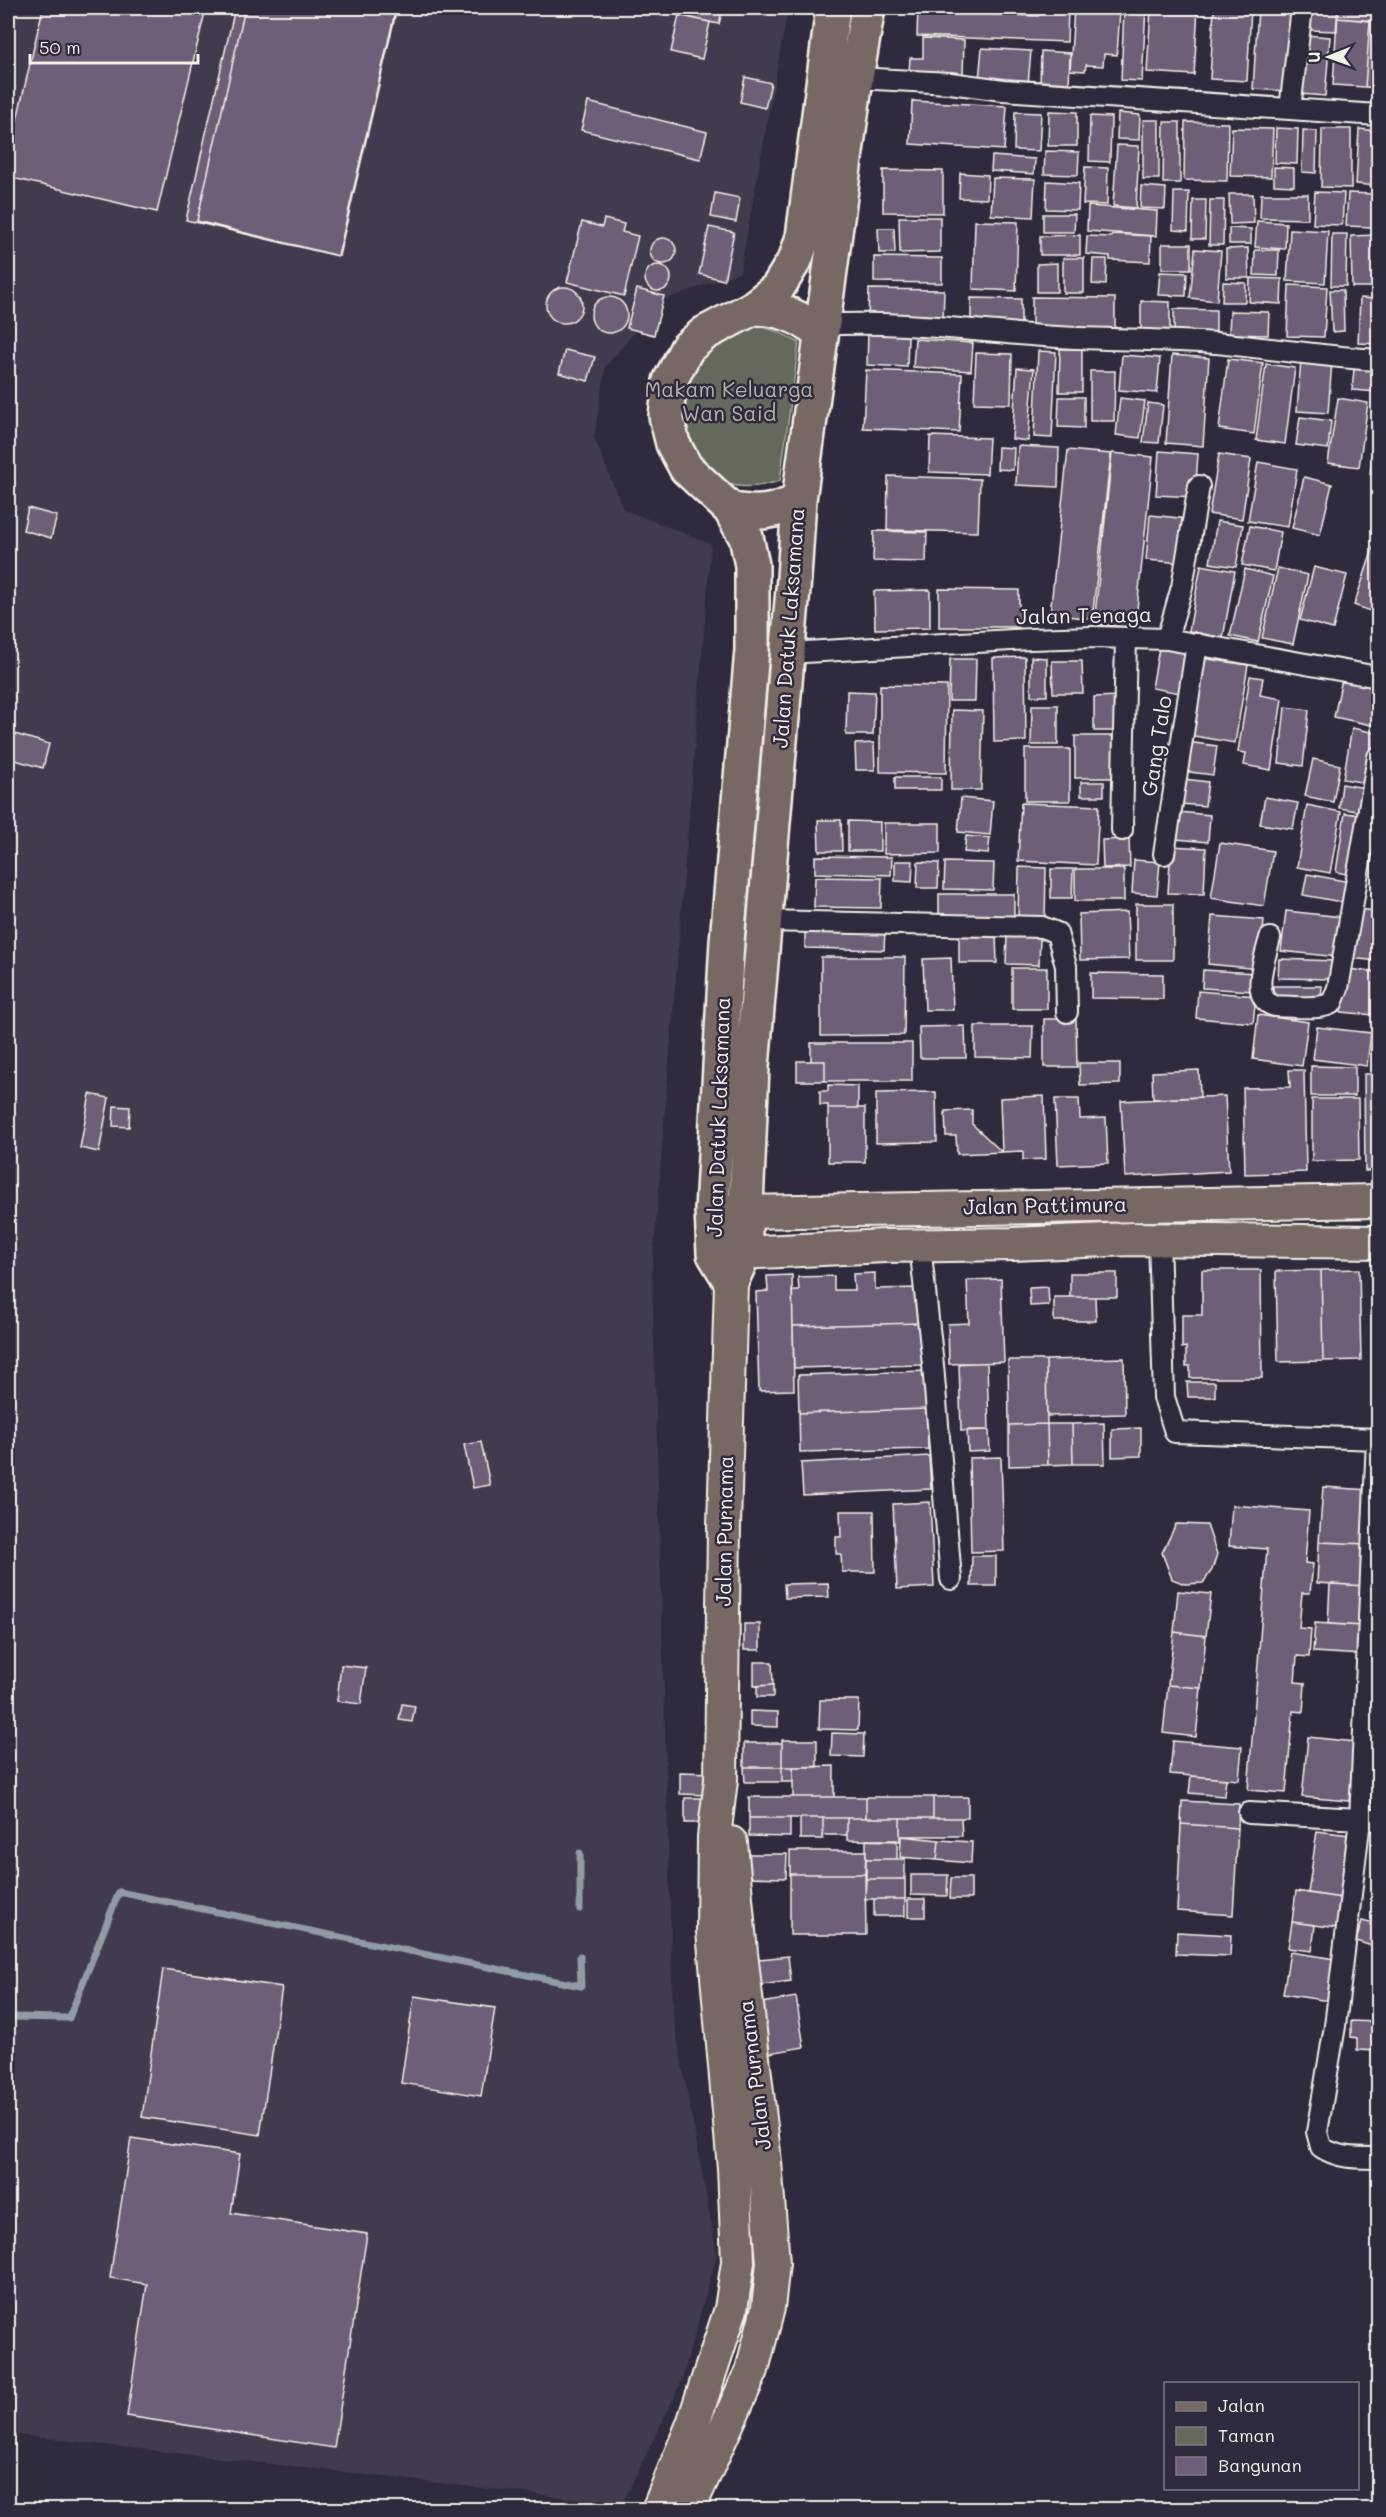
<svg xmlns="http://www.w3.org/2000/svg" width="1386" height="2517" font-family="Mali,sans-serif">
<rect width="100%" height="100%" fill="#2f2a3d"/>
<filter id="ink" filterUnits="userSpaceOnUse"><feTurbulence type="fractalNoise" baseFrequency=".0167" numOctaves="2"/><feDisplacementMap in="SourceGraphic" scale="12" xChannelSelector="R" yChannelSelector="G"/><feConvolveMatrix kernelMatrix="1 2 1 2 8 2 1 2 1" color-interpolation-filters="sRGB"/></filter>
<g filter="url(#ink)">
<path fill="#423a4f" d="M8 8H788L740 272 661 301 606 366 594 437 623 509 711 544 652 1272 673 2015 717 2254 681 2383 622 2504 8 2434Z"/>
<path fill="#65695b" stroke="#acada2" stroke-width="1.5" d="M743 325C765 326 780 331 799 343L780 481C726 497 716 478 677 444L678 367Z"/>
<g fill="none" stroke-linecap="round" stroke-linejoin="round">
<path stroke="#909ca5" stroke-width="7" d="M580 1853V1909
M8 2021V2017L69 2018 119 1892 581 1986 580 1956"/>
</g>
<path fill="#6e5e79" stroke="#f4f1e8" stroke-width="1.5" d="M43 8H206L157 212 8 177V158Z
M235 8H396L338 256 186 220Z
M245 8H397L339 256 197 221Z
M679 8H723L719 24 677 15Z
M918 8H950V13L1038 16V8H1068L1067 42 917 36Z
M1074 8 1120 11 1117 55 1104 54 1103 66 1086 65 1085 71 1070 70Z
M1124 8H1146L1142 81 1121 80Z
M1151 8H1198L1194 75 1147 72Z
M1214 8H1251L1247 81 1210 79Z
M1258 8H1293L1287 91 1253 89Z
M1311 8H1338L1337 31 1309 30Z
M1338 8H1378V21L1337 18Z
M679 15 710 22 702 59 671 52Z
M1337 18 1370 21 1365 87 1333 85Z
M1370 21H1378V88L1365 87Z
M1305 35 1330 37 1325 96 1300 94Z
M923 38 964 40 963 75 909 73 910 58H923Z
M982 48 1031 51 1028 84 979 80Z
M1041 51 1070 53 1069 88 1040 86Z
M745 77 771 83 765 108 740 102Z
M912 101 1007 106 1004 150 910 144Z
M588 102 707 132 700 159 581 130Z
M1049 111 1077 112V146H1048Z
M1015 112 1041 113 1039 151 1014 150Z
M1118 113 1140 115 1139 140 1117 139Z
M1090 116 1111 117 1110 162 1089 161Z
M1143 120H1159V179H1143Z
M1164 122H1180V183H1163Z
M1185 122 1228 123 1227 181 1184 180Z
M1232 128 1273 129 1271 177 1230 176Z
M1276 128 1298 129 1297 164 1275 163Z
M1322 129H1351V188L1321 187Z
M1359 129 1378 131V186L1356 184Z
M1303 130 1317 131 1316 173 1302 172Z
M1117 145 1139 146 1136 208 1113 206Z
M1045 151 1079 152 1078 175 1044 174Z
M992 156 1035 159 1034 174 991 171Z
M1085 167 1108 168 1107 205 1083 204Z
M1274 167 1294 168V186L1274 185Z
M883 170 943 171V213L883 212Z
M960 173 988 175 987 199 959 198Z
M993 178 1035 179 1033 217 991 215Z
M1047 181 1079 183 1078 210 1046 209Z
M1141 186 1166 188 1165 209 1140 208Z
M1174 192H1189L1188 231 1173 230Z
M1315 192 1344 193 1342 225 1313 224Z
M715 193 740 198 736 222 711 217Z
M1348 193 1374 194 1373 227 1346 226Z
M1229 194H1253L1254 223 1230 224Z
M1261 194H1308V219L1260 218Z
M1193 200H1206L1205 239H1192Z
M1210 200H1224L1223 245H1209Z
M1088 206 1157 211 1156 236 1087 231Z
M1043 214H1075L1074 232H1043Z
M899 217H940V252L900 253Z
M604 219 624 224 622 232 638 236 624 296 567 282 582 222 602 227Z
M975 221 1018 222 1016 291 973 289Z
M1257 221 1286 223 1285 249 1255 247Z
M709 227 734 232 724 280 699 274Z
M878 228H894L895 253H879Z
M1229 228 1251 229V244H1229Z
M1290 229 1328 231 1325 283 1287 281Z
M1112 234 1151 236 1150 262 1110 260V256L1086 254 1087 236 1111 237Z
M1332 234H1347L1346 286H1331Z
M1080 235V255H1040V236Z
M1378 235V287H1352L1351 236Z
M650 251a13 13 0 1 1 26 0a13 13 0 1 1-26 0Z
M1162 244H1191V269H1162Z
M1248 248 1249 278H1226V249Z
M1195 249 1221 251 1217 301 1190 298Z
M1255 250H1279L1278 276 1254 275Z
M874 257 942 258V283L874 282Z
M1063 258H1084V293H1063Z
M1093 259H1107L1106 285 1092 284Z
M1057 263V292H1037V264Z
M645 278a13 13 0 1 1 26 0a13 13 0 1 1-26 0Z
M1160 272 1187 273 1186 296 1158 295Z
M1250 278 1282 279 1281 304 1249 302Z
M1223 282 1246 283 1245 302H1222Z
M1289 285 1327 287 1324 337 1287 336Z
M546 305a18 18 0 1 1 36 0a18 18 0 1 1-36 0Z
M637 289 664 296 654 335 627 328Z
M869 289 944 290 943 322 868 320Z
M1330 290H1343L1344 331 1332 332Z
M1032 297 1115 298V328L1032 327Z
M591 315a18 18 0 1 1 36 0a18 18 0 1 1-36 0Z
M971 298 1021 299V324L971 323Z
M1360 298 1378 299V344L1358 343Z
M1141 301 1170 302V332H1141Z
M1174 309 1216 310V334L1174 333Z
M1230 311 1269 312 1268 335 1229 334Z
M868 334 908 335 907 367 867 365Z
M915 339 973 343 971 371 913 367Z
M1060 349H1082V392H1059Z
M565 350 595 357 588 381 559 373Z
M1038 351 1056 352 1052 438 1034 437Z
M976 353 1012 354 1011 404 974 403Z
M1122 355 1160 358 1157 393 1119 390Z
M1172 355 1209 358 1203 446 1166 443Z
M1228 359 1263 363 1254 434 1219 429Z
M1301 359 1332 361 1328 413 1297 411Z
M1355 360 1378 362V392L1352 390Z
M1266 364 1295 368 1285 444 1256 440Z
M1017 368 1034 369 1028 441 1012 439Z
M866 370 962 374 959 432 863 428Z
M1090 371H1115L1114 421H1090Z
M1059 397H1084V428L1058 427Z
M1120 398 1145 401 1140 438 1116 435Z
M1338 398 1368 403 1359 467 1328 463Z
M1148 403 1163 405 1159 443 1143 442Z
M1300 417 1331 421 1328 449 1296 445Z
M930 436 989 438 987 474 929 472Z
M1374 445 1378 446V475L1370 474Z
M1018 446 1059 448 1058 487 1016 485Z
M998 447 1014 448 1013 470 997 469Z
M1068 450 1111 454 1092 619 1050 614Z
M1159 451 1198 454 1195 497 1156 495Z
M1112 453 1153 457 1135 628 1094 624Z
M1219 454 1251 459 1242 519 1209 514Z
M1258 462 1297 469 1288 527 1248 521Z
M888 476 980 479 978 532 887 530Z
M1304 477 1332 484 1320 535 1292 528Z
M28 508 57 516 51 538 23 530Z
M1150 515 1189 519 1185 563 1146 560Z
M1217 521 1243 525 1236 567 1210 563Z
M1250 526 1281 532 1274 571 1242 565Z
M874 531 927 532 926 562 873 561Z
M1378 534V614L1354 605Z
M1201 565 1235 571 1223 638 1189 631Z
M1314 567 1347 575 1333 629 1300 620Z
M1278 568 1308 575 1293 644 1262 638Z
M1245 569 1273 576 1258 642 1230 636Z
M939 589 1019 590V627H939Z
M930 590V628L875 629 874 591Z
M1159 648 1187 653 1180 693 1152 688Z
M1025 657 1026 741 994 742 993 658Z
M1031 657 1047 658V696H1031Z
M1201 658 1248 665 1235 743 1188 735Z
M950 659H976L975 701H949Z
M1052 661H1082L1083 693H1053Z
M1250 676 1263 678 1260 695 1282 699 1271 770 1244 765 1246 753 1238 752Z
M1342 679 1378 686V710L1376 726 1334 717Z
M880 685 947 686 946 773 880 772Z
M847 691 875 692 873 735H846Z
M1122 696 1123 731H1094V697Z
M1032 705H1058V745H1031Z
M1285 707 1309 710 1303 766 1279 763Z
M952 710 983 711 981 790H951Z
M1352 728 1376 733 1366 783 1343 779Z
M8 732 49 744 43 768 8 758Z
M1075 736H1121L1122 778H1075Z
M1186 742 1217 746 1213 775 1182 771Z
M874 743 875 770H856L855 744Z
M1025 749H1070V801H1025Z
M1313 759 1340 765 1333 802 1305 796Z
M895 777H941V790H895Z
M1184 779 1208 782 1205 806 1181 804Z
M1081 782H1104V796H1081Z
M1342 784 1365 788 1362 812 1339 808Z
M1265 797 1298 803 1293 829 1260 824Z
M961 798 993 801 990 835 958 832Z
M1021 803 1099 806 1096 865 1018 861Z
M1307 805 1341 812 1330 873 1297 867Z
M1178 812 1210 815 1208 842 1176 839Z
M1345 813 1361 815 1352 875 1336 872Z
M818 820H841L842 851H819Z
M848 821 880 822V851H848Z
M884 823H940V853L884 854Z
M966 836 990 838 988 854 964 852Z
M1129 839 1130 867 1103 868 1102 840Z
M1220 843 1273 851 1264 906 1211 898Z
M1171 846 1206 848 1204 894 1168 893Z
M815 856 892 857 891 875 815 873Z
M1134 860 1160 862 1157 895 1132 893Z
M895 861H913L912 882 895 881Z
M918 862 939 863 938 888H917Z
M945 862 994 863 993 890 944 889Z
M1019 867 1046 868 1045 920 1018 919Z
M1051 869H1073L1072 898H1051Z
M1075 869H1124V901H1075Z
M1307 874 1350 882 1347 903 1303 895Z
M815 877 882 878 881 908 814 907Z
M939 894H1014V916H939Z
M1136 904H1173V960H1136Z
M1356 909 1378 911V961L1350 958Z
M1286 911 1342 917 1338 957 1281 951Z
M1127 912 1129 959 1080 960 1079 914Z
M1212 916 1264 920 1260 969 1208 964Z
M805 927 885 929 884 950 805 948Z
M1007 935 1040 937 1039 965 1006 964Z
M959 936H996L997 963H959Z
M821 957H905L904 1035 821 1036Z
M951 958 953 1010H925L923 959Z
M1279 959 1335 961 1334 979 1278 978Z
M1012 968H1047V1009H1012Z
M1346 969 1378 972 1374 1015 1341 1012Z
M1203 970 1256 973 1254 991 1202 988Z
M1091 973 1163 974V999L1091 998Z
M1273 986H1322L1321 999H1273Z
M1198 991 1256 996 1253 1023 1196 1018Z
M1258 1015 1308 1022 1302 1066 1253 1059Z
M1044 1019H1076L1077 1067H1044Z
M965 1026 966 1058H920L919 1027Z
M975 1026H1033L1032 1058 975 1057Z
M1317 1027 1371 1033 1367 1066 1313 1059Z
M1377 1031H1378V1063L1373 1062Z
M811 1043H912V1081H825V1061H811Z
M797 1061H825V1081H797Z
M1079 1063H1120V1084L1080 1085Z
M1311 1066 1355 1067V1096H1311Z
M1199 1070 1200 1097 1153 1099 1152 1072Z
M1289 1070H1304L1306 1172 1245 1174 1243 1088 1290 1087Z
M1364 1074H1378V1171H1365Z
M828 1085 858 1086V1108H828V1105H820V1091H828Z
M936 1092 937 1142 876 1143V1093Z
M90 1094 109 1098 99 1152 80 1148Z
M1044 1096 1046 1159 1023 1160V1151L1002 1152 1000 1098Z
M1225 1096 1229 1171 1125 1177 1121 1101Z
M1055 1099H1079L1080 1119 1106 1118 1108 1163 1058 1165Z
M1312 1099H1358L1359 1160 1312 1161Z
M114 1106 130 1107 129 1127 113 1126Z
M828 1108H865V1162H828Z
M972 1110V1124L1002 1152 957 1154 956 1136H946L945 1111Z
M1359 1269 1361 1360 1323 1361 1321 1270Z
M1202 1270H1261L1262 1378H1190V1366H1186V1347L1182 1348V1315H1202Z
M1321 1270 1323 1361 1278 1362 1276 1271Z
M875 1273V1289L920 1288 921 1323 793 1326 792 1291H799L798 1277 834 1276V1290H854L853 1274Z
M1070 1273H1117V1297H1070Z
M792 1275 794 1390 759 1391 756 1292 768 1291 767 1276Z
M1001 1279 1004 1362 949 1364 948 1324 969 1323 967 1280Z
M1048 1287 1049 1305 1030 1306 1029 1288Z
M1054 1297H1095L1096 1321H1054Z
M921 1323 922 1365 794 1368 793 1326Z
M1124 1358 1125 1414 1047 1416 1046 1360Z
M1008 1360H1046L1047 1424 1009 1425Z
M959 1363H987L989 1430 961 1431Z
M926 1371 927 1409 799 1413 798 1375Z
M1187 1382H1215V1397H1188Z
M927 1409 928 1449 800 1452 799 1413Z
M1104 1423 1105 1464H1073L1072 1424Z
M1047 1424 1048 1465 1009 1466V1425Z
M1047 1424H1072L1073 1464 1048 1465Z
M1141 1428V1456L1112 1457V1429Z
M967 1430H989L990 1451 968 1452Z
M481 1442 490 1485 473 1488 464 1445Z
M929 1456 931 1489 803 1495 801 1463Z
M1001 1457 1004 1551 971 1552 969 1458Z
M1323 1487 1371 1490 1368 1544 1319 1542Z
M930 1502 934 1587 897 1589 893 1504Z
M1232 1505 1309 1511 1305 1563 1313 1564 1310 1593H1302L1299 1628 1311 1629 1309 1657 1297 1656 1295 1682 1305 1683 1303 1712 1293 1711 1286 1793 1248 1790 1267 1549 1229 1546Z
M840 1511H874L875 1572H842L841 1554H836V1537H841Z
M1176 1524 1207 1525 1217 1554 1212 1570 1203 1583 1185 1584 1172 1579 1162 1553Z
M1319 1542 1368 1544 1366 1586 1317 1583Z
M972 1556H996V1586H971Z
M828 1583 829 1597 785 1598 784 1584Z
M1330 1584 1366 1586 1363 1626 1328 1624Z
M1178 1591 1211 1594 1206 1636 1174 1632Z
M1315 1623 1363 1626 1362 1655 1313 1652Z
M744 1624H760V1650H744Z
M1174 1632 1206 1636 1201 1688 1168 1685Z
M754 1662H772L773 1685 754 1686Z
M341 1665 366 1668 361 1704 337 1701Z
M773 1685V1697H757V1686Z
M1168 1685 1201 1688 1196 1737 1163 1733Z
M820 1700H859L858 1730 819 1729Z
M402 1704 415 1706 412 1722 399 1720Z
M750 1711 778 1712V1727L750 1726Z
M832 1733 864 1734 863 1757 831 1756Z
M1308 1737 1355 1742 1349 1801 1302 1797Z
M782 1740H817V1767H782Z
M1173 1741 1242 1747 1239 1780 1170 1774Z
M744 1743H782V1767H744Z
M834 1766V1797H793V1767Z
M744 1767H782V1782H745Z
M782 1767H793V1782H782Z
M680 1772 710 1773 709 1795 680 1794Z
M1191 1776 1226 1779 1224 1796 1189 1793Z
M749 1797H866V1818H749Z
M866 1797H933V1818H866Z
M933 1797H968V1818H933Z
M685 1798H710V1823H685Z
M1182 1801 1239 1804 1238 1828 1181 1824Z
M749 1818H790V1837L749 1836Z
M800 1818H823V1839H800Z
M823 1818H847V1835H823Z
M847 1818H900V1841L847 1840Z
M900 1818H961L962 1836H900Z
M1181 1824 1238 1828 1233 1915 1177 1911Z
M1317 1831 1349 1835 1341 1898 1308 1893Z
M901 1836 939 1840 937 1860 900 1857Z
M866 1840H897V1859H866Z
M939 1840 972 1842 971 1863 937 1860Z
M790 1851H866L865 1874H790Z
M746 1854H787L786 1878 746 1877Z
M866 1859H905V1879H866Z
M790 1874H865L866 1935H790Z
M911 1875H948L947 1896 911 1895Z
M951 1878H971V1899H950Z
M866 1879H905V1899H865Z
M1296 1891 1341 1898 1337 1928 1292 1922Z
M874 1899H905V1916H874Z
M908 1899H925V1917H908Z
M1362 1921 1378 1925V1948L1356 1941Z
M1292 1922 1315 1925 1312 1951 1288 1948Z
M1177 1932 1231 1935 1230 1956 1176 1954Z
M1290 1952 1335 1959 1329 2001 1283 1994Z
M788 1956 791 1981 753 1986 750 1960Z
M163 1969 282 1987 260 2135 142 2117Z
M414 1996 495 2008 481 2096 401 2083Z
M796 1997 804 2047 770 2053 761 2003Z
M1377 2014 1378 2051 1357 2050V2038L1351 2037V2021L1377 2022Z
M131 2138 240 2154 231 2213 367 2234 334 2448 127 2416 147 2284 110 2278Z"/>
<g fill="none" stroke-linecap="round" stroke-linejoin="round">
<defs>
<path id="minor" d="M856 78 950 83 1003 90 1378 115
M1290 109 1302 8
M822 325C899 320 980 332 1057 337 1110 340 1163 339 1216 343 1270 348 1324 357 1378 360
M1167 639 1182 587 1199 486
M788 653 1031 639 1093 637 1167 639 1378 677
M1122 830 1126 638
M1164 854 1197 644
M765 921 1042 927 1057 933 1066 966 1067 1012
M1270 938C1266 955 1248 1000 1275 1006 1281 1007 1288 1006 1294 1007 1307 1007 1321 1009 1332 1003L1338 988 1378 757
M1159 1239 1164 1397 1175 1432 1378 1439
M920 1245 933 1365 951 1579
M1377 1439 1360 1820 1335 2026 1317 2132 1321 2147C1339 2159 1358 2158 1378 2158
M1249 1813 1378 1820"/>
<path id="primary" d="M719 1210 747 1212 1378 1201
M717 1254 886 1246 1013 1244 1131 1239 1378 1242
M658 2510 693 2424 731 2309 738 2262 734 2168 713 1931 714 1837 721 1780 724 1526 731 1282
M688 2510 752 2370 768 2308 773 2263 765 2162 741 1953 731 1843"/>
<path id="trunk" d="M753 308C778 308 805 317 821 336
M730 509C756 515 775 513 799 500
M731 1282 714 1254 712 1210 727 941 752 650V565L746 537 730 509 686 468 673 444 666 416 670 381 687 348 705 333 753 308 777 289 796 258 803 237 833 8
M731 1282 744 1253 752 1067 794 578 799 500 856 78 868 8"/>
</defs>
<use href="#minor" stroke="#f4f1e8" stroke-width="24"/>
<use href="#primary" stroke="#f4f1e8" stroke-width="36"/>
<use href="#trunk" stroke="#f4f1e8" stroke-width="38"/>
<use href="#minor" stroke="#2f2a3d" stroke-width="20"/>
<use href="#primary" stroke="#776864" stroke-width="32"/>
<use href="#trunk" stroke="#776864" stroke-width="33"/>
</g>
</g>
<g text-anchor="middle" stroke-width="5" stroke-linejoin="round" paint-order="stroke">
<g font-size="21" fill="#b4b4a9" stroke="#2f2a3d">
<text x="729" y="397">Makam Keluarga<tspan x="729" dy="24">Wan Said</tspan></text>
</g>
<g font-size="21" fill="#f4f1e8" stroke="#2f2a3d">
<text transform="translate(1084 616) rotate(-1)" y="7">Jalan Tenaga</text>
<text transform="translate(789 628) rotate(-86)" y="7">Jalan Datuk Laksamana</text>
<text transform="translate(1157 746) rotate(-81)" y="7">Gang Talo</text>
<text transform="translate(719 1117) rotate(-88)" y="7">Jalan Datuk Laksamana</text>
<text transform="translate(1045 1206) rotate(-1)" y="7">Jalan Pattimura</text>
<text transform="translate(725 1531) rotate(-89)" y="7">Jalan Purnama</text>
<text transform="translate(755 2075) rotate(-97)" y="7">Jalan Purnama</text>
</g>
</g>
<rect width="1386" height="2517" fill="none" stroke="#2f2a3d" stroke-width="30"/>
<rect x="15" y="15" width="1356" height="2487" fill="none" stroke="#f4f1e8" stroke-width="2" filter="url(#ink)"/>
<rect x="1164" y="2382" width="195" height="108" fill="#2f2a3d" stroke="#7e7a81" stroke-width="1.5"/>
<rect x="1176" y="2402" width="30" height="9" fill="#776864" stroke="#7e7a81" stroke-width="1.5"/>
<text x="1218" y="2412" font-size="18" fill="#f4f1e8">Jalan</text>
<rect x="1176" y="2427" width="30" height="18" fill="#65695b" stroke="#7e7a81" stroke-width="1.5"/>
<text x="1218" y="2442" font-size="18" fill="#f4f1e8">Taman</text>
<rect x="1176" y="2457" width="30" height="18" fill="#6e5e79" stroke="#7e7a81" stroke-width="1.5"/>
<text x="1218" y="2472" font-size="18" fill="#f4f1e8">Bangunan</text>
<g transform="translate(1329 57) rotate(269)" stroke="#2f2a3d" stroke-width="4.5" paint-order="stroke">
<path d="M0-4.5L10 22L0 15L-10 22Z" fill="#f4f1e8"/>
<text y="-9" font-size="16" font-weight="bold" text-anchor="middle" fill="#f4f1e8">U</text>
</g>
<path d="M30 54v9h168v-9" fill="none" stroke="#f4f1e8" stroke-width="3"/>
<text x="39" y="54" font-size="18" fill="#f4f1e8" stroke="#2f2a3d" stroke-width="4.5" paint-order="stroke">50 m</text>
</svg>
